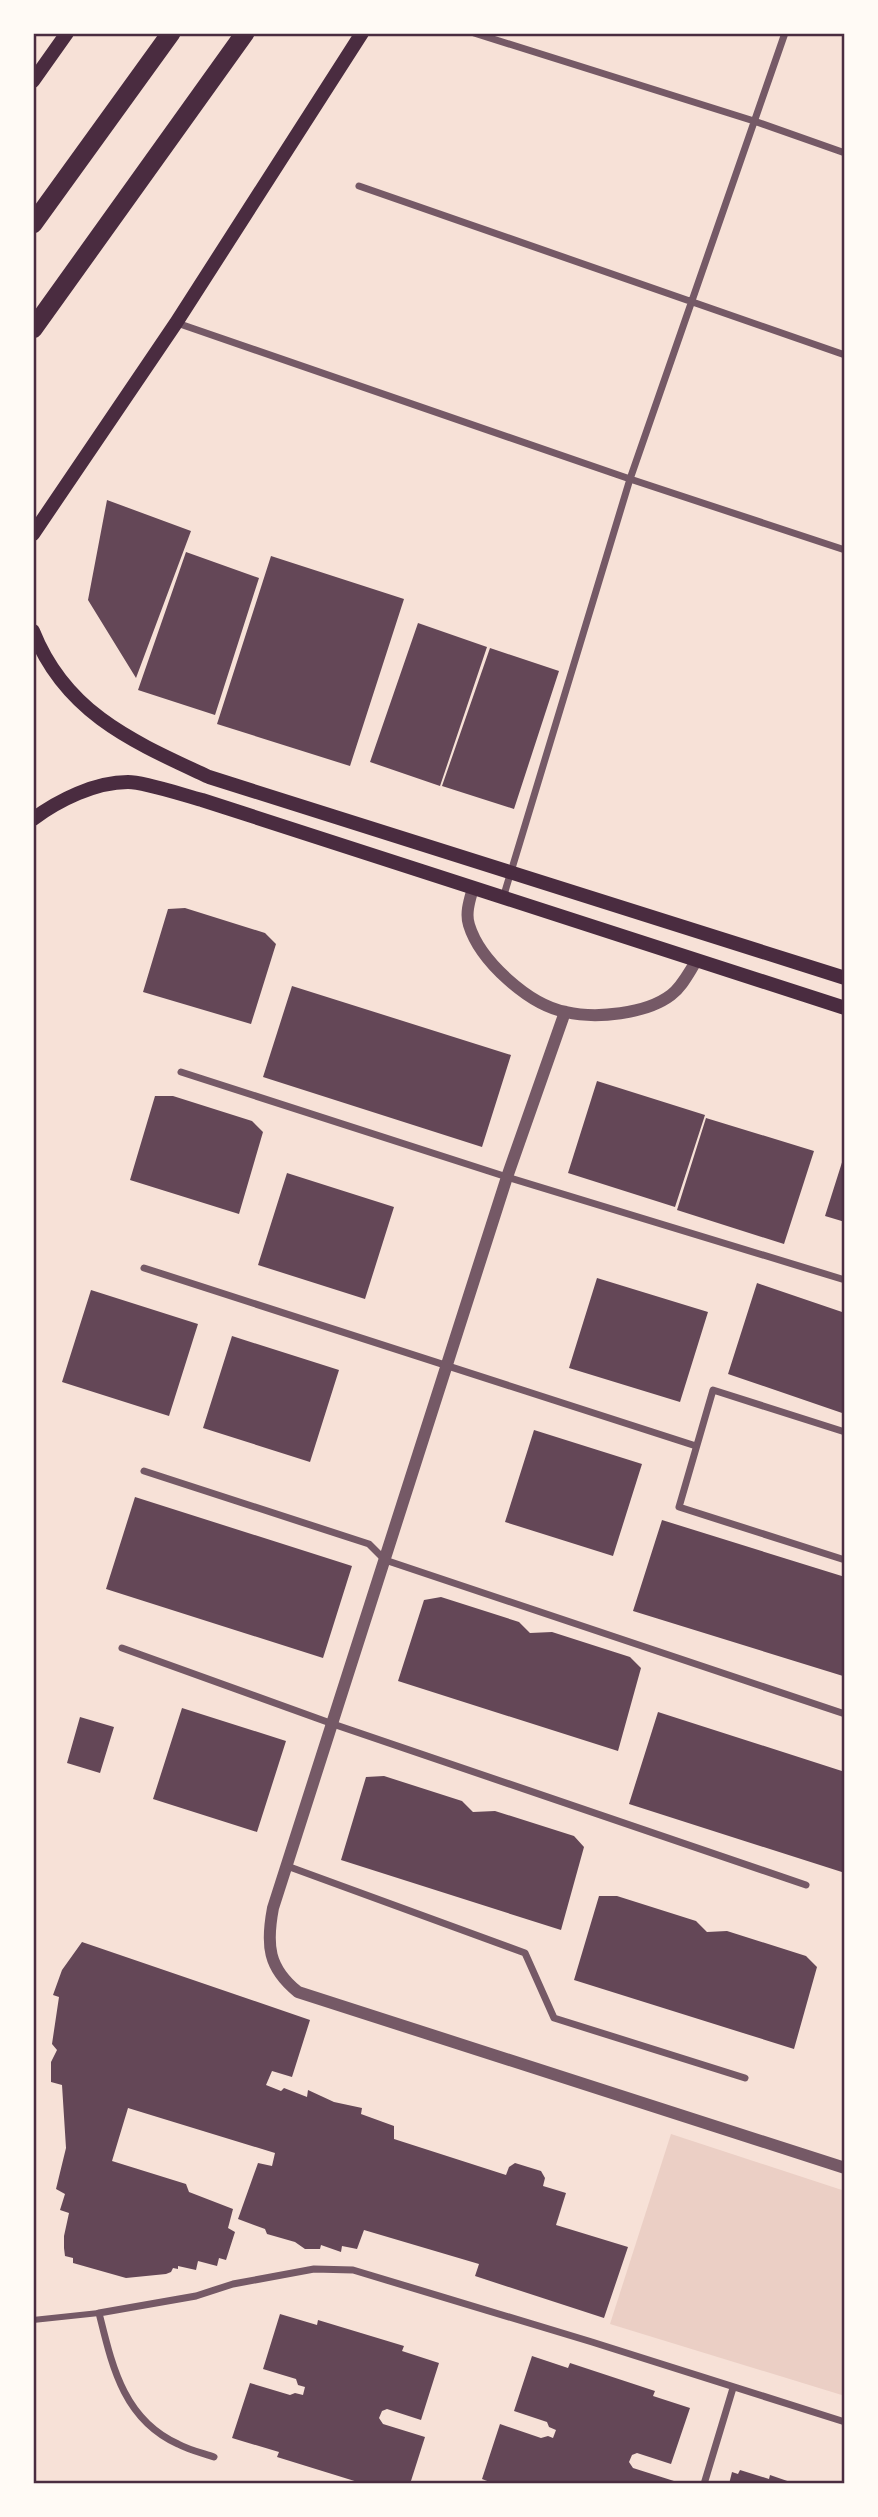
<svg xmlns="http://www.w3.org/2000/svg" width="878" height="2517" font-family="'DejaVu Sans',sans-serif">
<rect width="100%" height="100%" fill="#f7e1d7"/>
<path fill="#ebcfc5" d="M671 2134 845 2191V2396L610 2324Z"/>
<path fill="#644757" d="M107 500 191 531 136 678 88 600Z
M186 552 259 578 215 715 138 690Z
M271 556 404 599 350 766 217 724Z
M418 623 487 647 440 786 370 762Z
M490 648 559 671 514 809 442 786Z
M185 908 265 933 276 944 251 1024 143 992 168 909Z
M292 986 511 1055 482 1147 263 1077Z
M597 1081 705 1115 675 1207 568 1173Z
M155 1096H173L252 1121 263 1132 239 1214 130 1180Z
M706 1118 814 1151 784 1244 677 1210Z
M844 1156H845V1222L825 1216Z
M287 1173 394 1207 365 1299 258 1265Z
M597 1278 708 1312 680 1402 569 1368Z
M757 1283 845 1313V1414L728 1374Z
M91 1290 198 1324 169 1416 62 1382Z
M232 1336 339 1370 310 1462 203 1428Z
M534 1430 642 1464 613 1556 505 1522Z
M135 1497 352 1566 323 1658 106 1589Z
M662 1520 845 1577V1669L843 1676 633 1611Z
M441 1597 519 1622 530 1633 552 1632 630 1657 641 1668 618 1751 398 1681 424 1600Z
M182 1708 286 1741 257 1832 153 1799Z
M658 1712 845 1772V1873L629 1804Z
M80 1717 114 1727 100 1773 67 1763Z
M384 1776 462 1801 473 1812 495 1811 574 1836 584 1847 561 1930 341 1860 366 1777Z
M599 1896H617L696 1921 707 1932 727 1931 806 1956 817 1967 794 2049 574 1980Z
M82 1942 310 2020 292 2077 272 2071 266 2085 281 2091 284 2088 307 2097 308 2090 334 2102 362 2108 361 2114 394 2126V2139L506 2175 509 2167 515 2163 541 2171 545 2178 543 2186 566 2193 556 2225 628 2247 604 2318 475 2276 479 2264 364 2230 357 2249 342 2246 341 2252 321 2245 320 2249H305L295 2242 267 2234 265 2229 238 2219 258 2163 272 2166 275 2153 128 2108 112 2161 186 2184 189 2192 233 2209 228 2228 235 2232 226 2260 219 2258 217 2266 198 2261 196 2270 178 2266V2269L173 2268 171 2272 166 2274 126 2278 73 2263V2258L65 2256 64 2248V2236L69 2213 60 2210 65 2194 56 2189 66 2148 62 2085 51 2082V2062L57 2050 52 2044 59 1997 53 1995 62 1970Z
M280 2314 317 2325 318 2320 404 2346 402 2351 439 2363 421 2420 387 2409 382 2411 379 2418 383 2424 425 2437 410 2484H373L362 2481 361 2483 277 2457 279 2452 232 2438 250 2383 290 2395 295 2393 303 2395 305 2387 298 2385 296 2379 263 2369Z
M532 2356 568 2368 570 2363 655 2391 653 2396 690 2408 671 2464 637 2453 632 2455 629 2462 633 2468 674 2481 673 2484H495L482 2479 500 2424 541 2438 548 2436 553 2438 556 2430 549 2427 547 2422 514 2411Z
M740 2470 769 2479 770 2475 796 2484H729L732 2472 738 2474Z"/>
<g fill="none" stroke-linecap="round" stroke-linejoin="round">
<path stroke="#755966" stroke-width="6" d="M33 2320 99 2313"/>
<path stroke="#755966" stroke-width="7" d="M474 33 754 121 845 153
M359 186 845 355
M177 323 630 479 845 550
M503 898 630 479 785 33
M181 1072 507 1177 845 1280
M144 1268 696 1446
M845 1432 713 1390 679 1507 845 1560
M144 1471 369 1544 385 1560 845 1714
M122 1648 333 1724 806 1885
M287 1866 525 1953 554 2018 745 2078
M214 2457C202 2453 189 2450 178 2444 123 2419 112 2365 99 2313L196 2296 233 2284 314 2269 353 2270 592 2342 845 2422
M704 2484 733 2388"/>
<path stroke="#755966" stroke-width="12" d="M473 888C470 899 465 913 469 925 480 961 529 1005 566 1012 596 1019 646 1014 671 995 682 987 689 972 697 960
M565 1012 507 1177 273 1908C266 1945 268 1968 298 1992L845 2168"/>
<path stroke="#4a2c40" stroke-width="14" d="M33 81 67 33
M33 534 176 323 362 33
M33 631C66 714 134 742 209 777L845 978
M33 819C59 800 95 782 128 782 145 782 183 795 202 800L845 1008"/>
<path stroke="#4a2c40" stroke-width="19" d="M33 224 171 33
M33 329 245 33"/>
</g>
<rect width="878" height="2517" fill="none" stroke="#fffaf5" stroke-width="70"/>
<rect x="35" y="35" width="808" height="2447" fill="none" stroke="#4a2c40" stroke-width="2.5"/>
</svg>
